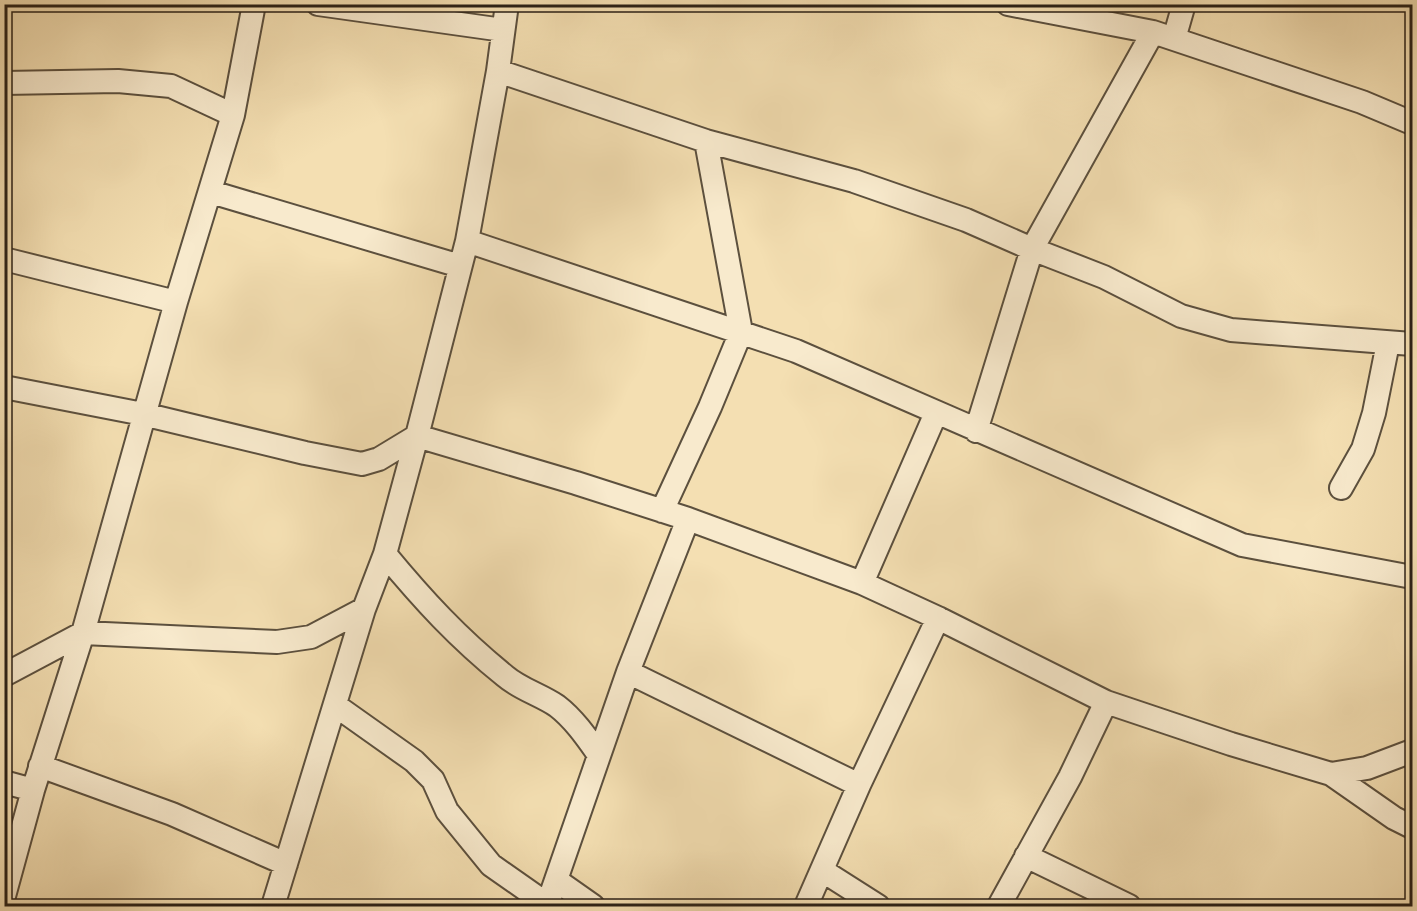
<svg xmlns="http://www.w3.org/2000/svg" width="1417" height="911" font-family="'IM FELL English',serif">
<rect width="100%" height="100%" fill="#f4dfb2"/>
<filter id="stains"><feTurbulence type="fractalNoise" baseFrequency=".00333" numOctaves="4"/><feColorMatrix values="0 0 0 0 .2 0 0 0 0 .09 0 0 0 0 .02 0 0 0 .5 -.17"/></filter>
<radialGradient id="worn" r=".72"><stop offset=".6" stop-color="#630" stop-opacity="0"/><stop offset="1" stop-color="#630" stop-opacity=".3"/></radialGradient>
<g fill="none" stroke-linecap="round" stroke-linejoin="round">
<defs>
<path id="street" d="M318 4 503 30
M1008 4 1153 32 1362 102 1412 123
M1174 39 1184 4
M498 71 706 141 854 181 966 220 1032 249 1104 277 1181 316 1231 330 1412 344
M4 83 118 81 171 86 233 115
M211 192 460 266
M467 241 796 351 1242 545 1412 577
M4 259 176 302
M4 387 143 414 305 453 362 464 379 459 417 436 576 483 688 519 862 583 938 618 1106 702 1231 744 1331 774 1367 768 1412 751
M976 431 1032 249 1153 32
M1341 488 1363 449 1374 413 1388 343
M662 511 710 407 741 332 706 141
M385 554C423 600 458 638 505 676 520 689 541 695 557 706 574 719 587 738 599 755
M862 583 936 413
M628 672 859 785
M4 675 83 633 277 642 311 637 364 609
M335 705 414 761 433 780 447 811 491 865 548 905
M40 766 172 814 286 864
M1331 774 1394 818 1412 827
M4 782 33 790
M1026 856 1129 906
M823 871 878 906
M556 880 593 906
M4 896 33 790 83 633 176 302 233 115 254 4
M273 906 364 609 385 554 417 436 467 241 498 71 507 4
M547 906 628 672 688 519
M806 906 859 785 938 618
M999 906 1070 777 1106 702"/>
</defs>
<use href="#street" stroke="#5c503e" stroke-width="26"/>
<use href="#street" stroke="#f8eacd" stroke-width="22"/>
</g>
<rect width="1417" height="911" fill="none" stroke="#f4dfb2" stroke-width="24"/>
<rect x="6" y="6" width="1405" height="899" fill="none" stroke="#2a2117" stroke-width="3"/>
<rect x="12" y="12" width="1393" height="887" fill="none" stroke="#2a2117" stroke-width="1.5"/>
<rect width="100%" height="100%" filter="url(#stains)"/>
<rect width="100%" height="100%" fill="url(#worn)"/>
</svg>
